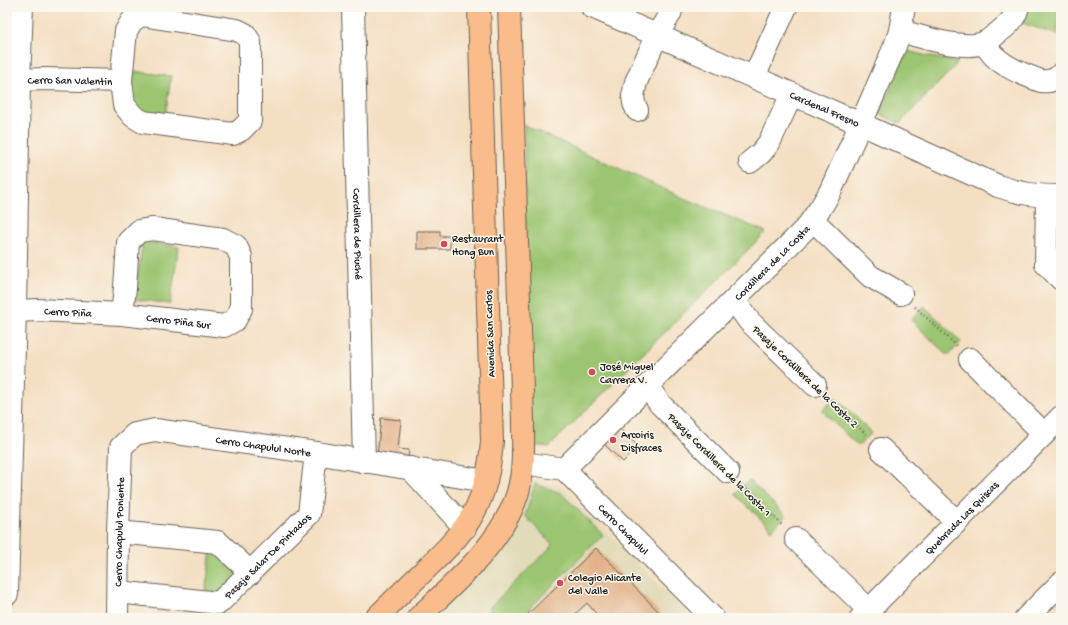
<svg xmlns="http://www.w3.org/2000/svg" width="1068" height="625" font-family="'Gochi Hand',sans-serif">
<rect width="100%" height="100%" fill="#fbf7ec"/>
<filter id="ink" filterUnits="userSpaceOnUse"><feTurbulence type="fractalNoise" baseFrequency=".025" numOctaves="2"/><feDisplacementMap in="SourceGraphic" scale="8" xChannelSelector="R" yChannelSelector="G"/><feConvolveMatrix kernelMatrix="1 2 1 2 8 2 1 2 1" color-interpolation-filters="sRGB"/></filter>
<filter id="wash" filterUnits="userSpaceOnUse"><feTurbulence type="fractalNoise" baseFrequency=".012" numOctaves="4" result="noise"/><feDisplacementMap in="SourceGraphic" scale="16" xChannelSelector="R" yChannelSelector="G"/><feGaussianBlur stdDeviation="0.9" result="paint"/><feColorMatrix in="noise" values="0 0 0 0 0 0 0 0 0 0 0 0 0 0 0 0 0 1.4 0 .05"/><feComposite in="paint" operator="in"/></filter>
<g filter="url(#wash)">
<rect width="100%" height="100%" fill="#f4dfc3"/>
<path fill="#e2dcba" d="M531 480 560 486 692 618H428L497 548 518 521Z"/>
<path fill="#9bc571" stroke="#5c7046" d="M1025 7H1060L1057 35 1022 23Z
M907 51 958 63 900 123 879 114Z
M132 71 171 76 165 117 126 112Z
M524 125 686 199 766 232 549 447 529 445Z
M143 242 179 247 170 304 134 299Z
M924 306 961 342 948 356 911 320Z
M835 397 872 433 858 446 822 411Z
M749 480 786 516 772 530 735 494Z
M535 484 561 493 603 535 520 618H497L488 609 553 545 525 516Z
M211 550 241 575 218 597 205 595Z"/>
<g id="blocks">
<path fill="#e2b28a" d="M417 231H440V236H450V249H417Z
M381 418 401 420 398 449 409 450 408 459 377 456Z
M620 429 638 446 623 462 604 444Z
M596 548 665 618H600L587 603 571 618H524Z"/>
</g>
</g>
<g filter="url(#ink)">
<use href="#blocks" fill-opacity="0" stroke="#686056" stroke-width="1"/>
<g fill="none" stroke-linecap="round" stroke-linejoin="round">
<defs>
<g id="minor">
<path id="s1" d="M353 7 364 462"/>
<path id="s2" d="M592 7 861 124 998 186C1021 194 1037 196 1061 196"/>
<path d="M141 15 237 30 245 34 250 42V121L241 130 233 134 143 122 133 116 124 105 121 81 126 31 132 21Z"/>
<path d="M900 31C920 36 965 52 985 42 990 40 995 35 1000 31 1009 25 1015 18 1018 7"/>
<path d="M984 43C987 47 990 52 994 56 1006 68 1025 75 1041 81 1049 82 1056 80 1061 74"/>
<path d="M754 77 786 7"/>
<path id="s3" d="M19 80 44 79 121 81"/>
<path d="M637 110 634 103 633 96 636 82 657 35 670 14 672 7"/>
<path d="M750 162 761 153 769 143 792 94"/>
<path d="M1047 196 1046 264 1061 279"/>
<path d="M813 220 870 276 901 294"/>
<path d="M734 300 749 321 815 385"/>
<path id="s4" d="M15 311 38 310 122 314 224 326 235 320 241 309V257L236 246 223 239 153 229 139 231 128 242 125 288 122 314"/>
<path d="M970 359 1044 434"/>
<path d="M647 386 660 404 728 472"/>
<path d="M881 449 957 522"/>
<path id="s5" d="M523 463 564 469 713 618"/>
<path d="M410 468 465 528"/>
<path id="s6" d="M564 469 807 227 821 207 830 192 870 103 895 46 900 31 904 7"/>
<path d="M118 532 218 542 251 573"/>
<path d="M796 539 869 610"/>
<path id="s7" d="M118 592 219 603 309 514 316 453"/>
<path d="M7 594 15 311 19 80 22 7"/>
<path id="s8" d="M117 618 118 532 121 447 135 434 155 430 316 453 486 481"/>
<path id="s9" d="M861 618 1061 417"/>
<path d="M1026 618 1061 583"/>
</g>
<path id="major" d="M376 618C392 602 409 585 426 569 443 552 461 536 473 514 486 491 490 466 492 441L479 7
M418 618C454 583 496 549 515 501 525 475 523 448 523 421 522 390 521 360 520 329 516 222 513 114 509 7"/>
</defs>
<use href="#minor" stroke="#686056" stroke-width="24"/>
<use href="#major" stroke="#686056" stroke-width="24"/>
<path stroke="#686056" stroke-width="2.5" stroke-dasharray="1 3" stroke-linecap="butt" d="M915 307 957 346
M828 398 868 436
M741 484 783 526"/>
<use href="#minor" stroke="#fff" stroke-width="22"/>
<use href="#major" stroke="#f9bc8a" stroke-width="22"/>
</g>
</g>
<g fill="#d1495b" stroke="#fbf7ec" stroke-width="1.5">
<circle cx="444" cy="244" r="4"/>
<circle cx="592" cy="372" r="4"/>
<circle cx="613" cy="440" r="4"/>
<circle cx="560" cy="583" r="4"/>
</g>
<g text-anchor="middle" stroke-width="3" stroke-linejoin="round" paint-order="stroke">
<g font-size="11" fill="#1c1c1c" stroke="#fbf7ec">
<text dy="4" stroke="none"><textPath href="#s3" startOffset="51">Cerro San Valentin</textPath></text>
<text dy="4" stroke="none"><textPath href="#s2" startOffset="254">Cardenal Fresno</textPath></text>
<text dy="4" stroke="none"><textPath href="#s1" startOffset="227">Cordillera de Piuché</textPath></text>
<text dy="4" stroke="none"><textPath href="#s6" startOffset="293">Cordillera de La Costa</textPath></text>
<text dy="4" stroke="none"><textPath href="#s4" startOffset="53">Cerro Piña</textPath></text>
<text dy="4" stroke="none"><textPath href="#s4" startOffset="164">Cerro Piña Sur</textPath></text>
<text transform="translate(489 334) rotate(-92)" y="4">Avenida San Carlos</text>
<text transform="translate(806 376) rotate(44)" y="4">Pasaje Cordillera de la Costa 2</text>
<text dy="4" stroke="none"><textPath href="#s8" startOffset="320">Cerro Chapulul Norte</textPath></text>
<text transform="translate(720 464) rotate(45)" y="4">Pasaje Cordillera de la Costa 1</text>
<text dy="4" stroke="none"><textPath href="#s9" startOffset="142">Quebrada Las Quiscas</textPath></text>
<text dy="4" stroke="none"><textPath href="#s5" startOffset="126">Cerro Chapulul</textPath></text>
<text dy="4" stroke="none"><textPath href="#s8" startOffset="86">Cerro Chapulul Poniente</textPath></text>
<text dy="4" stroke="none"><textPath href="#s7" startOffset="169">Pasaje Salar De Pintados</textPath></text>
</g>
<g font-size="11" fill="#1c1c1c" stroke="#fbf7ec" text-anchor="start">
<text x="452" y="242">Restaurant<tspan x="452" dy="13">Hong Bun</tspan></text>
<text x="600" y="370">José Miguel<tspan x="600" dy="13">Carrera V.</tspan></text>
<text x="621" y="438">Arcoiris<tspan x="621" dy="13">Disfraces</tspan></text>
<text x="568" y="581">Colegio Alicante<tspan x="568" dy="13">del Valle</tspan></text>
</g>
</g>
<rect width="1068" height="625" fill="none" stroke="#fbf7ec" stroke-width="24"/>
</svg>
